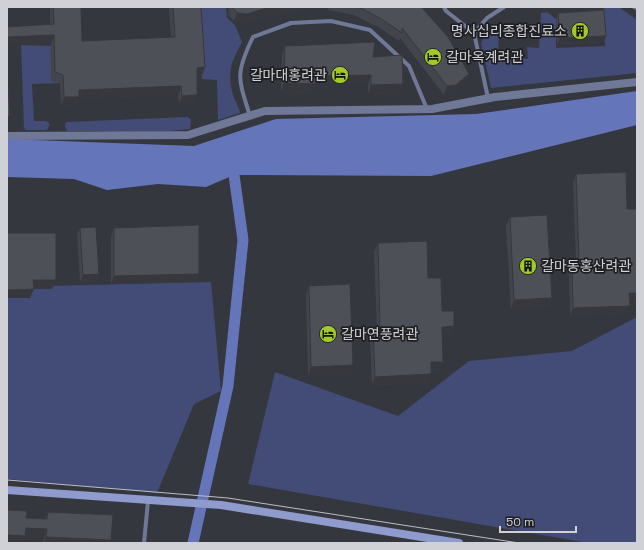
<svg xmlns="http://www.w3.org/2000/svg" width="644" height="550" font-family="'Space Grotesk','Noto Sans KR',sans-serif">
<rect width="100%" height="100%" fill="#35373e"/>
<path fill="#424c77" d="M197 7H226L227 18 235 25 242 42C231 62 227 72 233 95 235 102 239 106 240 113L218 120 217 80 202 79Z
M607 7H619L637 20V73L491 88 481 43 491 24 499 29 498 56 528 59 527 47 539 48 541 13 547 12 556 19V48L605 46 603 9Z
M21 45 51 46V80L60 83 32 84 34 121H46L50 124 47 130H27L24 128Z
M187 117 191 119 190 129 169 131H67L65 126 66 122Z
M211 282 221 391 194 404 157 493 7 479V287Z
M637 317V543H588L248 484 275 372 398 416 469 361 572 351Z"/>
<path fill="#6575ba" d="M637 91V125L431 176 234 175 206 187 158 184 107 190 74 179 7 177V139L194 146 276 119 476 114Z"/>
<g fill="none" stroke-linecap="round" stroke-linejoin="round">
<path stroke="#6575ba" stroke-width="11" d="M193 543 228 386 243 240 234 175"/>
<path stroke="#6f7897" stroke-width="4" d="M444 7 446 11 474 33 488 98
M634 7 637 8
M474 33 487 18 504 7
M250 116C238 78 235 74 253 37L291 23 331 21 370 30 409 66 427 109
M144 543 148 501"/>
<path stroke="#6f7897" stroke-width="8" d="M7 136 188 135 265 111 432 109 495 97 637 82"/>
<path stroke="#8e9bcc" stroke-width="8" d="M7 490 221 505 459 543"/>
<path stroke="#bcbec3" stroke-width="1" d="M7 480 228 498 519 543"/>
</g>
<path fill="#43454c" d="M50 7H81L82 41 171 37 169 7H201L202 75 197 76 194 104H179L178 95 78 98 76 105 61 106 60 83 51 81Z
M229 7H421L469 74 466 83 453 94 444 95 400 38 399 41 380 28 354 15 328 10H300L269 15 244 22 234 21 228 15Z
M558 13 606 36 604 42 557 44 556 19Z
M285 46 373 57 403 84 400 93 368 94V84H315L312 93 281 92 282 55Z
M576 174 630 302 627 314 570 316 569 270 572 262 576 261 573 183Z
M510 217 552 298 549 307 511 309 506 226Z
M80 228 99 274 97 281 80 282 77 234Z
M114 228 199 274 196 282 111 284V237Z
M378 243 428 278 442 311 454 326 451 335H443V362L440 370 431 371V374L428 383 372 385 370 339 373 330H377L374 252Z
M309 286 350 374 308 375 306 294Z
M48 512 111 540 110 543H43L44 538 25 537 23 543H7L26 518 45 519Z"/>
<path fill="#37383e" d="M270 7H329L328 10H300L269 15 244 22 234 21 237 13Z
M54 35 51 44 7 45V37Z
M606 36 604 42 557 44 560 38Z
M205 67 202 75 193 76 197 68Z
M469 74 466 83 453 94 444 95 447 86Z
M371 75 368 84H315L312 93 281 92 284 83 317 76Z
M403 84 400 93 368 94 371 85Z
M181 86 178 95 78 98 76 105 61 106 64 97 79 90Z
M197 95 194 104H179L182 96Z
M7 116H10L7 123Z
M99 274 97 281 80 282 83 275Z
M199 274 196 282 111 284 114 276Z
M33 280H56L52 289H30Z
M34 289 30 298H7V290Z
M629 293H637V302H626Z
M552 298 549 307 511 309 514 300Z
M630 306 627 314 570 316 573 308Z
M454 326 451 335H439L442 327Z
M431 362H443L440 370 427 371Z
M353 365 350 374 308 375 311 367Z
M431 374 428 383 372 385 375 377Z
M26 528 47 529 44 538 25 537 23 543H7V535Z
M46 537 111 540 110 543H44Z"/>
<path fill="#4e5058" stroke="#37383e" d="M53 7H81L82 41 175 37 173 7H201L205 67 197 68V95L182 96 181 86 79 90V97H64L63 75 55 72 54 35 7 37V27L54 24Z
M232 7H270L247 14 237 13Z
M359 7H421L424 10 448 37 469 74 456 85 447 86 402 28V33L383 20Z
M604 10 606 36 560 38 558 13Z
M375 42 373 57 402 55 403 84 371 85V75L317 76 315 84 284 83 285 46Z
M7 67 10 116H7Z
M626 172 627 209H637V293H629L630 306 573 308 572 262 579 261 576 174Z
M547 215 552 298 514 300 510 217Z
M199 225V274L114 276V228Z
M96 227 99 274 83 275 80 228Z
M7 233H56V280H33L34 289 7 290Z
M427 241 428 278H441L442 311H454V326L442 327 443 362H431V374L375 377 373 330H380L378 243Z
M350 284 353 365 311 367 309 286Z
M7 510 27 511 26 518 47 519 48 512 113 515 111 540 46 537 47 529 26 528 25 536 7 535Z"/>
<defs>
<symbol id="building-disc" viewBox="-11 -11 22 22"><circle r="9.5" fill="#a2c927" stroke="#1e1f22"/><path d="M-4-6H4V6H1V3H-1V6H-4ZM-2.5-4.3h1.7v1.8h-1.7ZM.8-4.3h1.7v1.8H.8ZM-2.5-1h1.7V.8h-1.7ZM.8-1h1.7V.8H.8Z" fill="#111"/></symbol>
<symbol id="hotel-disc" viewBox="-11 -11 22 22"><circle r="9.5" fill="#a2c927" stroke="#1e1f22"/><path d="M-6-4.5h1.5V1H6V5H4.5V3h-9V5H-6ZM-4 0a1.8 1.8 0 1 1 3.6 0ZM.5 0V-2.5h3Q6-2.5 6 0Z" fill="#111"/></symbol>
</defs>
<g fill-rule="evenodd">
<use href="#building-disc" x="570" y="21" width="20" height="20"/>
<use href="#hotel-disc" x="423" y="47" width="20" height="20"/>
<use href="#hotel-disc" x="330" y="65" width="20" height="20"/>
<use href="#building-disc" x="518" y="256" width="20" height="20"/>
<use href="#hotel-disc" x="318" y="324" width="20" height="20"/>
</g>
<g text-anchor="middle" stroke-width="3.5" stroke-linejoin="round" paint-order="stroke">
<g font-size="14" fill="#d0d1d6" stroke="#1e1f22" text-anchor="start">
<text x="567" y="36" text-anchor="end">명사십리종합진료소</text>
<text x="446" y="62">갈마옥계려관</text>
<text x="327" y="80" text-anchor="end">갈마대홍려관</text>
<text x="541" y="271">갈마동홍산려관</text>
<text x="341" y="339">갈마연풍려관</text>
</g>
</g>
<rect width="644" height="550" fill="none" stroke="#d0d1d6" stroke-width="16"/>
<path d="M500 526v6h76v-6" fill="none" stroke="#d0d1d6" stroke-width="2"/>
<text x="506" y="526" font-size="12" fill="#d0d1d6" stroke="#1e1f22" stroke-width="3" paint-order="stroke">50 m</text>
</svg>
